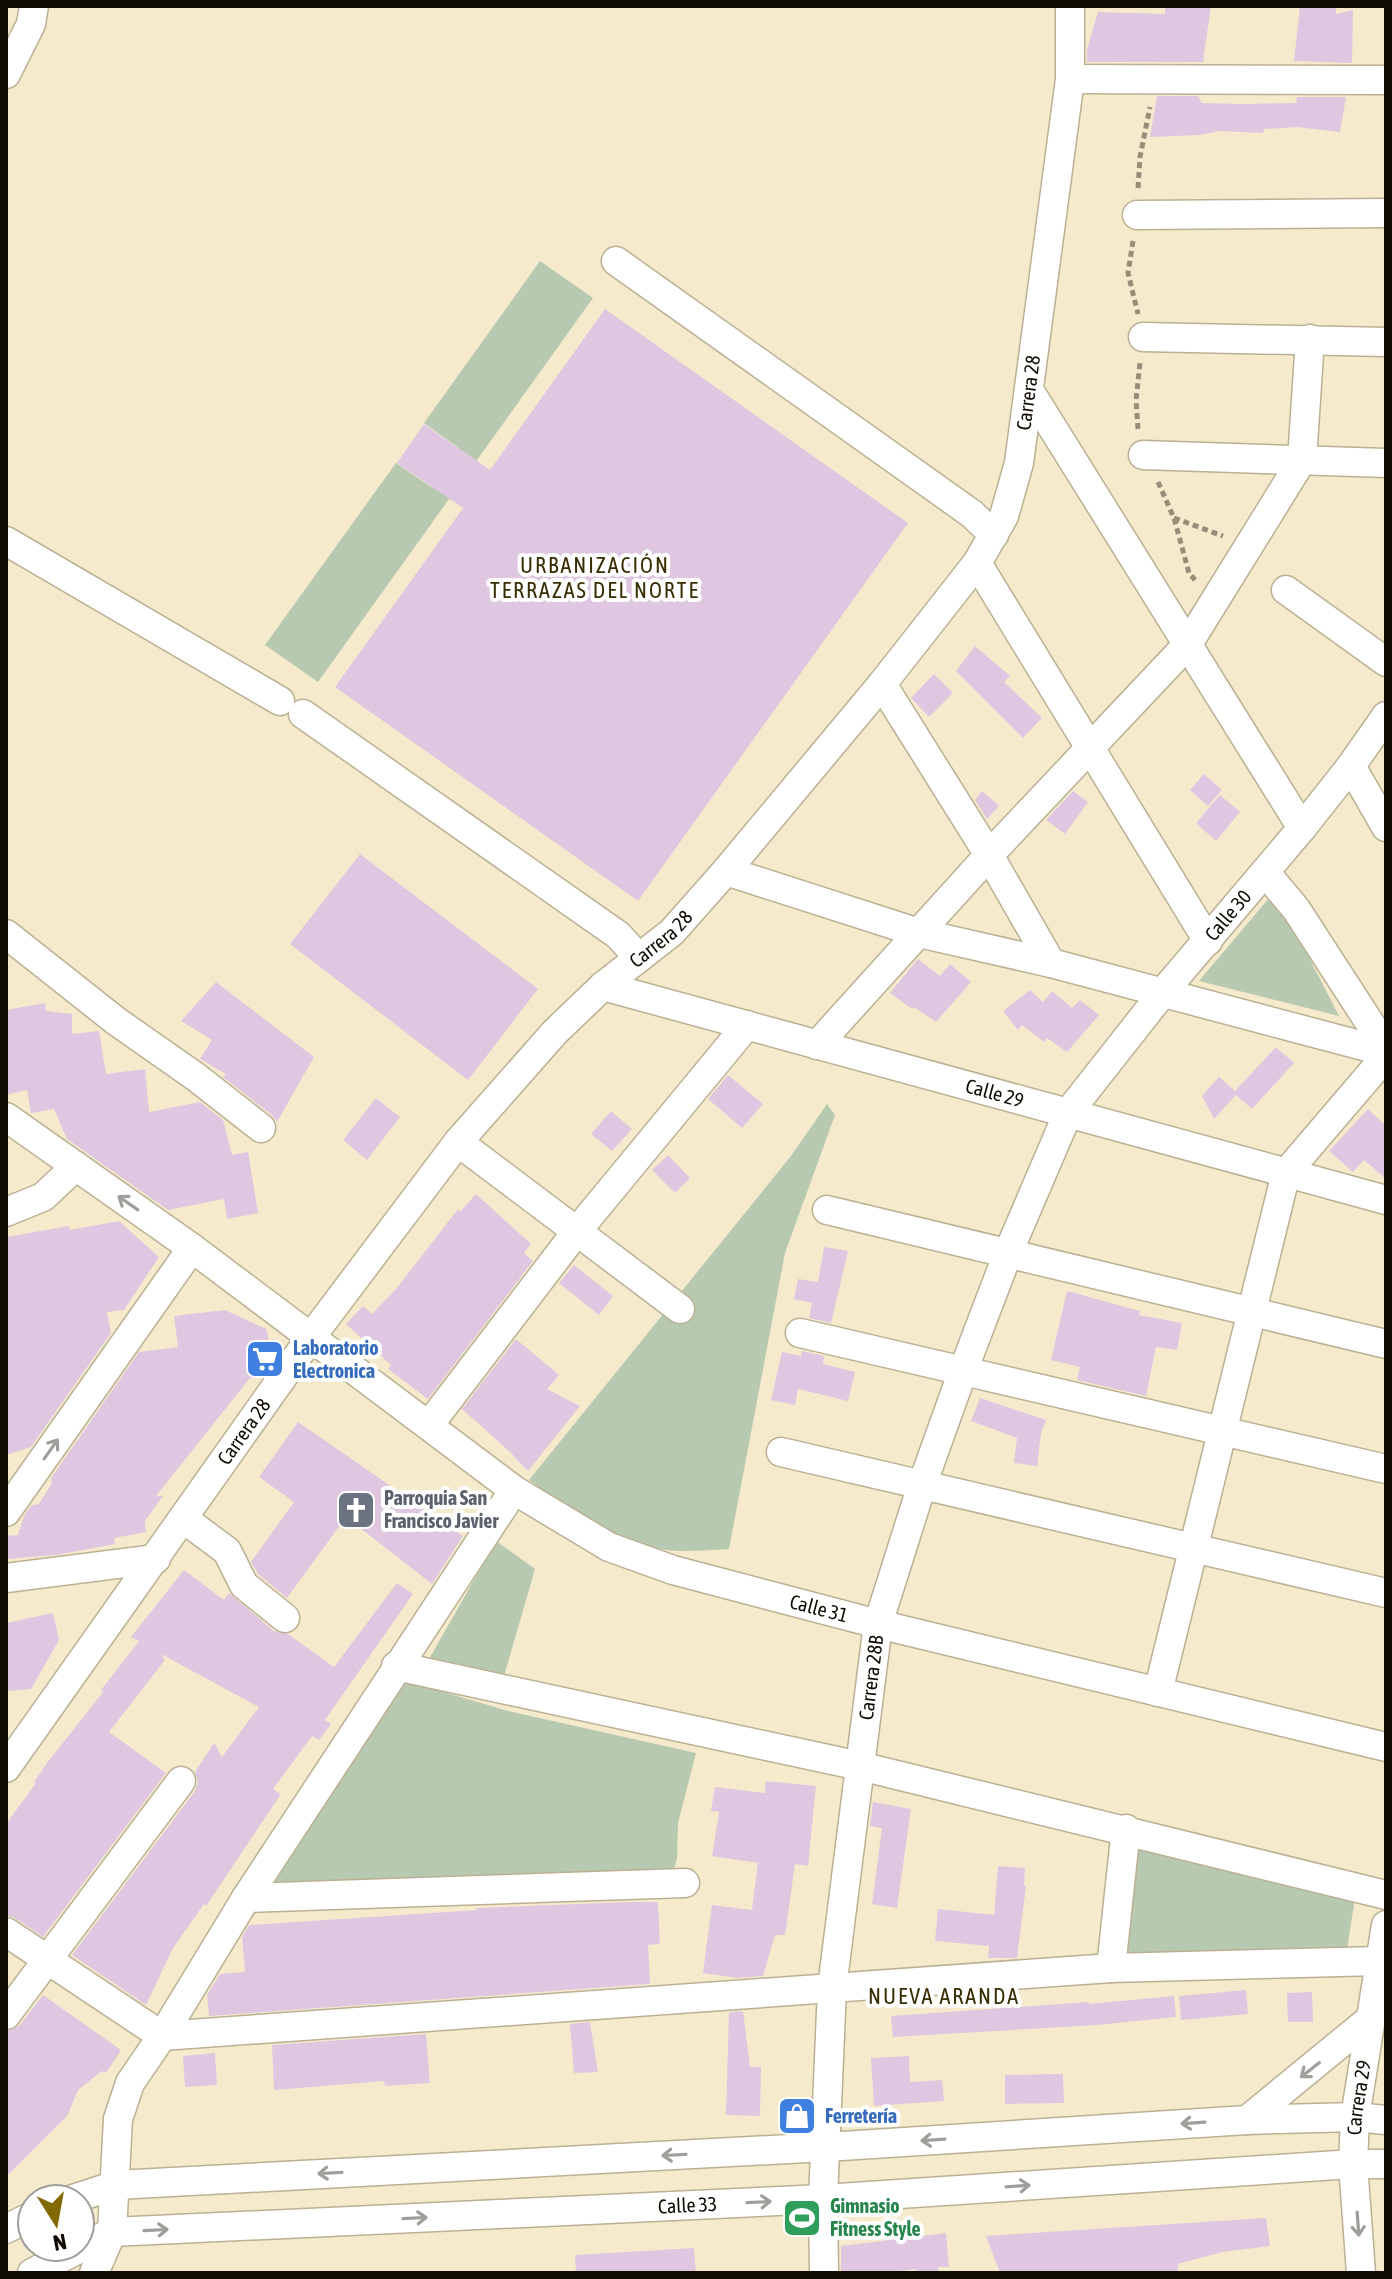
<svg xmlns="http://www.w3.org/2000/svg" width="1392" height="2279" font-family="'Asap Condensed',sans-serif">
<rect width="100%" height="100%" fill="#f6eacc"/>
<path fill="#b7c9b1" d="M540 261 593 298 318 682 265 645 396 463 431 487 459 448 424 423Z
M1275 891 1339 1016 1199 981Z
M827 1104 835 1115 785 1253 729 1549C712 1550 695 1551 679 1551 623 1549 572 1511 529 1480L791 1156Z
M496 1541 535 1569 502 1683 424 1668Z
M400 1679 508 1711 696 1753 678 1823 677 1859 673 1872 271 1887 277 1867Z
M1136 1842 1355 1898 1347 1949 1122 1957Z"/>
<path fill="#dfc7e1" d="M1165 6H1211L1203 62H1087V49L1098 12 1165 14Z
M1300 6H1336V14L1353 10 1352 63 1294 61Z
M1157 96H1198L1202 103 1241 104 1296 103 1297 97H1346L1340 132 1297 127 1264 129 1263 133 1220 131 1199 135 1150 137Z
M605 309 908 523 638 901 335 687 463 508 397 463 424 424 490 470Z
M975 646 1010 676 1004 682 1042 718 1023 738 956 671Z
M934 674 953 693 929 717 911 698Z
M1204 774 1222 790 1208 806 1190 790Z
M982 791 999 806 987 819 975 800Z
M1073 791 1088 802 1065 834 1046 820Z
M1220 795 1240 812 1216 841 1196 823Z
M360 854 538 989 468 1080 290 944Z
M918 959 940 976 950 964 971 982 936 1022 914 1007 912 1009 890 993Z
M216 982 314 1057 277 1122 272 1115 223 1077 226 1074 200 1059 212 1040 181 1021Z
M1030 990 1043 1002 1052 991 1072 1008 1080 1000 1099 1015 1067 1052 1047 1038 1044 1042 1022 1025 1018 1030 1003 1011Z
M45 1003 46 1011 72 1014V1034L99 1031 106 1074 145 1069 149 1112 200 1102 223 1120 232 1155 248 1152 258 1213 227 1219 224 1199 168 1210 67 1139 54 1109 31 1113 27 1090 6 1095V1010Z
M1276 1047 1294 1063 1252 1109 1236 1095 1214 1119 1202 1096 1219 1077 1235 1091Z
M728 1075 763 1104 742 1128 708 1099Z
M376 1098 400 1117 367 1160 343 1140Z
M1368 1109 1386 1126V1179L1364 1160 1353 1172 1329 1151Z
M611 1111 632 1129 612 1151 591 1134Z
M668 1155 690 1178 675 1193 652 1170Z
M476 1194 531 1244 524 1253 533 1261 428 1399 388 1369 391 1365 346 1324 363 1306 372 1314 396 1289 458 1209 460 1212Z
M119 1221 159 1257 124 1310 107 1312 111 1333 31 1447 6 1455V1237L69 1226V1230Z
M824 1247 848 1251 831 1323 809 1318 812 1303 794 1299 798 1279 818 1282Z
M574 1265 613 1296 599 1315 559 1283Z
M1067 1291 1140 1311 1139 1315 1182 1323 1177 1350 1156 1347 1146 1396 1077 1380 1080 1367 1051 1360Z
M225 1310 266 1329 272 1350 258 1367 257 1378H250L156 1496H163L145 1521 146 1532 114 1538 115 1544 56 1555 6 1559V1536L18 1535 24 1516 32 1505 39 1504 52 1483 51 1478 139 1352 178 1347 174 1316Z
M516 1339 559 1375 547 1389 580 1406 528 1471 510 1452 462 1409Z
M802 1351 824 1356 823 1364 855 1372 848 1401 798 1389 795 1405 771 1400 782 1352 801 1356Z
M980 1398 1046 1420 1041 1433 1037 1466 1014 1463 1017 1438 971 1421Z
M298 1422 463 1536 432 1584 346 1517 287 1598 258 1574 251 1562 294 1502 259 1477Z
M184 1570 224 1600 229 1593 274 1631 288 1634 334 1667 397 1583 413 1594 325 1720 331 1724 319 1740 312 1736 273 1789 281 1794 206 1906 204 1904 173 1948 146 2005 72 1955 195 1791 198 1782 195 1772 214 1743 222 1757 259 1707 161 1654 165 1660 109 1732 166 1773 43 1937 15 1918 6 1915V1824L36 1783 34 1782 47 1763 103 1692 101 1690 139 1641 131 1637Z
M53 1613 59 1640 31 1689 6 1691V1623Z
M766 1781 816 1786 808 1866 795 1864 785 1935H775L763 1976 737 1978 703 1973 712 1905 752 1910 758 1863 712 1856 719 1812 711 1811 715 1787 765 1793Z
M873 1802 911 1809 897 1908 872 1904 882 1828 870 1826Z
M998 1866 1025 1868 1024 1886H1026L1017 1958H988L989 1946 935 1941 938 1909 994 1915Z
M628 1902H658L660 1944 648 1945 650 1984 209 2016 207 1995 220 1974 245 1972 242 1937 249 1925 477 1910 476 1908Z
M1246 1990 1248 2014 1181 2020 1179 1996Z
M1312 1992 1313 2022H1288L1287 1993Z
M43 1995 121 2050 106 2073 102 2071 78 2090 67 2116 6 2177V2032L20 2025Z
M1174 1996 1176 2017 1097 2025 893 2037 891 2016 1089 2002V2004Z
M743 2011 750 2067H761L760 2116 726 2115 729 2012Z
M590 2022 598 2072 574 2073 570 2024Z
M426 2034 430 2083 385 2086 384 2081 274 2090 272 2045Z
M215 2053 217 2085 185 2087 183 2056Z
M909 2056 910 2082 942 2080 944 2101 874 2106 871 2058Z
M1063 2074 1064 2103 1005 2104V2075Z
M1266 2218 1270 2246 1222 2252 1178 2264V2271L1000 2273 986 2236Z
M946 2233 949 2267H938L939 2273H917L916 2269 884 2273H841V2246Z
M694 2248 696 2273H576L575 2255Z"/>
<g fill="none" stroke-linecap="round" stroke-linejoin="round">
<defs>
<g id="minor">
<path d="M6 74 31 24 34 6"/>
<path d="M1070 79 1386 80"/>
<path d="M1137 215 1386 213"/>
<path d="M616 261 972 514 994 535"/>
<path d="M1143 337 1386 342"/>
<path d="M1029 390 1302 828"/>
<path d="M1143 455 1386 463"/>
<path d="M6 541 280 701"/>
<path d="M977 563 1208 941"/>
<path d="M1286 590 1386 662"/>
<path d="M882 684 989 855 1051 963"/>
<path d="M303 714 618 935 639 958"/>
<path d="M1351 766 1386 827"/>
<path d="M726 871 919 933 1051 963 1386 1052"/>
<path d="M1265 872 1296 909 1386 1048"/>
<path d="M6 934 116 1021 196 1077 261 1128"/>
<path id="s1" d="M603 986 1386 1200"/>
<path d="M817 1045 989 855 1188 644 1302 460 1310 339"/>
<path id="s2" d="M6 1117 192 1248 514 1490 609 1547 673 1570 878 1624 1386 1747"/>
<path d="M458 1142 680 1309"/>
<path d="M827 1210 1386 1344"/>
<path d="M6 1212 43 1197 76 1166"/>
<path d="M800 1333 1386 1469"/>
<path d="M429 1425 577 1231 747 1025"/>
<path d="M781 1452 1386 1593"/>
<path d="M6 1512 192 1248"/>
<path d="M184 1519 227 1551 244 1585 285 1618"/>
<path d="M6 1578 156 1559"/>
<path d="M396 1666 860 1766 1386 1895"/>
<path d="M1158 1692 1286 1173 1386 1056"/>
<path id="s3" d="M6 1768 311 1337 458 1142 555 1032 603 986 672 932 726 871 882 684 977 563 1004 516 1019 463 1070 79V6"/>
<path d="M246 1898 685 1883"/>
<path d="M6 1932 162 2036 1111 1968 1379 1961"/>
<path d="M1111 1968 1126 1829"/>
<path d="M6 2015 181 1781"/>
<path d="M1247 2120 1369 2020"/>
<path d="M73 2199 116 2185 826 2147 1247 2120 1355 2117 1386 2120"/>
<path d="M6 2229 32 2216"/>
<path id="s4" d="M32 2273 112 2232 823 2199 1353 2164H1386"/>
<path d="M94 2273 112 2232 118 2119 130 2083 162 2036 246 1898 514 1490"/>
<path id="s5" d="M824 2273 823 2199 832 1988 878 1624 922 1485 963 1371 1008 1253 1068 1113 1164 991 1302 828 1351 766 1386 716"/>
<path id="s6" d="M1361 2273 1353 2164 1355 2117 1386 1925"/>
</g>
</defs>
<use href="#minor" stroke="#bbb093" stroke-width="31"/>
<path stroke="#978e79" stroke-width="5" stroke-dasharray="6 4" stroke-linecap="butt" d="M1138 188 1140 157 1150 107
M1133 241 1128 273 1138 314
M1138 429 1136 400 1140 363
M1158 482 1174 518 1189 573 1195 580
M1174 518 1223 536"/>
<use href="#minor" stroke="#fff" stroke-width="28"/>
</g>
<defs><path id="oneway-shaft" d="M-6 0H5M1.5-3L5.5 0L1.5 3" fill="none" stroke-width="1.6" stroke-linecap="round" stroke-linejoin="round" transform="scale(2)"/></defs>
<g stroke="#9f9e9a">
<use href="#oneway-shaft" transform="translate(128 1203) rotate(-145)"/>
<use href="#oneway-shaft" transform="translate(51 1449) rotate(-55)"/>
<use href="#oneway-shaft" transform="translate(1310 2070) rotate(142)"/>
<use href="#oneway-shaft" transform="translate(1193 2123) rotate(176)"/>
<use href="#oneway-shaft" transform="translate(933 2140) rotate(176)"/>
<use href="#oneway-shaft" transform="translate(674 2155) rotate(177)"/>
<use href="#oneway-shaft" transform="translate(330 2173) rotate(177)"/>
<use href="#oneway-shaft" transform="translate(1018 2186) rotate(-4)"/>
<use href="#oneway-shaft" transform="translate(759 2202) rotate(-3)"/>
<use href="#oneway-shaft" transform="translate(415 2218) rotate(-3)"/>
<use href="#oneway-shaft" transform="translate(1358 2224) rotate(86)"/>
<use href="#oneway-shaft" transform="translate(156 2230) rotate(-3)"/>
</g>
<defs>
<symbol id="supermarket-square" viewBox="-11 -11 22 22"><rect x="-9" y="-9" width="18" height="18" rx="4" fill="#3f7fe0" stroke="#fff"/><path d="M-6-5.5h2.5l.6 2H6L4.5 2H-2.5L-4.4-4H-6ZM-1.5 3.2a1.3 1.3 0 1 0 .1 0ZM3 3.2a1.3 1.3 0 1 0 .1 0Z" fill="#fff"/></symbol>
<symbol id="church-square" viewBox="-11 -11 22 22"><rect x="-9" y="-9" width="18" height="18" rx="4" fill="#6b7280" stroke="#fff"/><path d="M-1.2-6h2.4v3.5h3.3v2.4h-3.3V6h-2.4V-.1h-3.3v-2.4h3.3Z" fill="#fff"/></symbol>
<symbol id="shop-square" viewBox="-11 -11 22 22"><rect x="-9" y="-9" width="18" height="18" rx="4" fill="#3f7fe0" stroke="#fff"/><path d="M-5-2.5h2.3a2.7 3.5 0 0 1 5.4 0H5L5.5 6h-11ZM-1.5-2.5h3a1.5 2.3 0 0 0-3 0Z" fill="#fff"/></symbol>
<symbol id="stadium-square" viewBox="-11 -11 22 22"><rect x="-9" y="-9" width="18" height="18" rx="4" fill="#2e9e5b" stroke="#fff"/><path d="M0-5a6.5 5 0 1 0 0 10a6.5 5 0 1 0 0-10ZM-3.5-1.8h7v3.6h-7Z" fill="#fff"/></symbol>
</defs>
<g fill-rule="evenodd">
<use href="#supermarket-square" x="243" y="1337" width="44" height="44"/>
<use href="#church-square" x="334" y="1488" width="44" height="44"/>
<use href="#shop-square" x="775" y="2094" width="44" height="44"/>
<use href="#stadium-square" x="780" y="2196" width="44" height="44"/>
</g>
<g text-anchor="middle" stroke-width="8" stroke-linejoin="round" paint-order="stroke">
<g font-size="20" fill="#100c03" stroke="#fff">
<text dy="7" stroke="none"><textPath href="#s3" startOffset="1732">Carrera 28</textPath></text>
<text dy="7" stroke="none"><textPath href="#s5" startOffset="1452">Calle 30</textPath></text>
<text dy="7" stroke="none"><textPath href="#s3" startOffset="1060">Carrera 28</textPath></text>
<text dy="7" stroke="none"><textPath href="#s1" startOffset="406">Calle 29</textPath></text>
<text dy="7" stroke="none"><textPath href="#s3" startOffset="412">Carrera 28</textPath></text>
<text dy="7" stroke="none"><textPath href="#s2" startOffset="960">Calle 31</textPath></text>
<text dy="7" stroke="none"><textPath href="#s5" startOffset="598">Carrera 28B</textPath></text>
<text dy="7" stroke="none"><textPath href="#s6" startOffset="176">Carrera 29</textPath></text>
<text dy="7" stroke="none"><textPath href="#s4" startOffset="666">Calle 33</textPath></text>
</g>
<g font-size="20" font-weight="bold" fill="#366cbe" stroke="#fff" text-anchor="start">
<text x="293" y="1355">Laboratorio<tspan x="293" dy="23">Electronica</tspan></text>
<text x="825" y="2123">Ferretería</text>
</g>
<g font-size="20" font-weight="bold" fill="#5b616d" stroke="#fff" text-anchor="start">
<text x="384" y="1505">Parroquia San<tspan x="384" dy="23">Francisco Javier</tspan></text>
</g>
<g font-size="20" font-weight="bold" fill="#27864d" stroke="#fff" text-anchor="start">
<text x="830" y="2213">Gimnasio<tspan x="830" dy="23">Fitness Style</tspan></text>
</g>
<g font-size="22" letter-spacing="2" fill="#382c01" stroke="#fff">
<text x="595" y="573">URBANIZACIÓN<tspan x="595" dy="25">TERRAZAS DEL NORTE</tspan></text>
<text x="944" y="2004">NUEVA ARANDA</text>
</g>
</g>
<rect width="1392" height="2279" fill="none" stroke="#100c03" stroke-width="16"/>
<g transform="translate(56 2223) rotate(169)"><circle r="38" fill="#ffffff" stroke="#9f9e9a" stroke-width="2"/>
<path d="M0-6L14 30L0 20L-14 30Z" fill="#826902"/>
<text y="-12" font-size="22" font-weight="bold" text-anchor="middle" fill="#100c03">N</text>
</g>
</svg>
